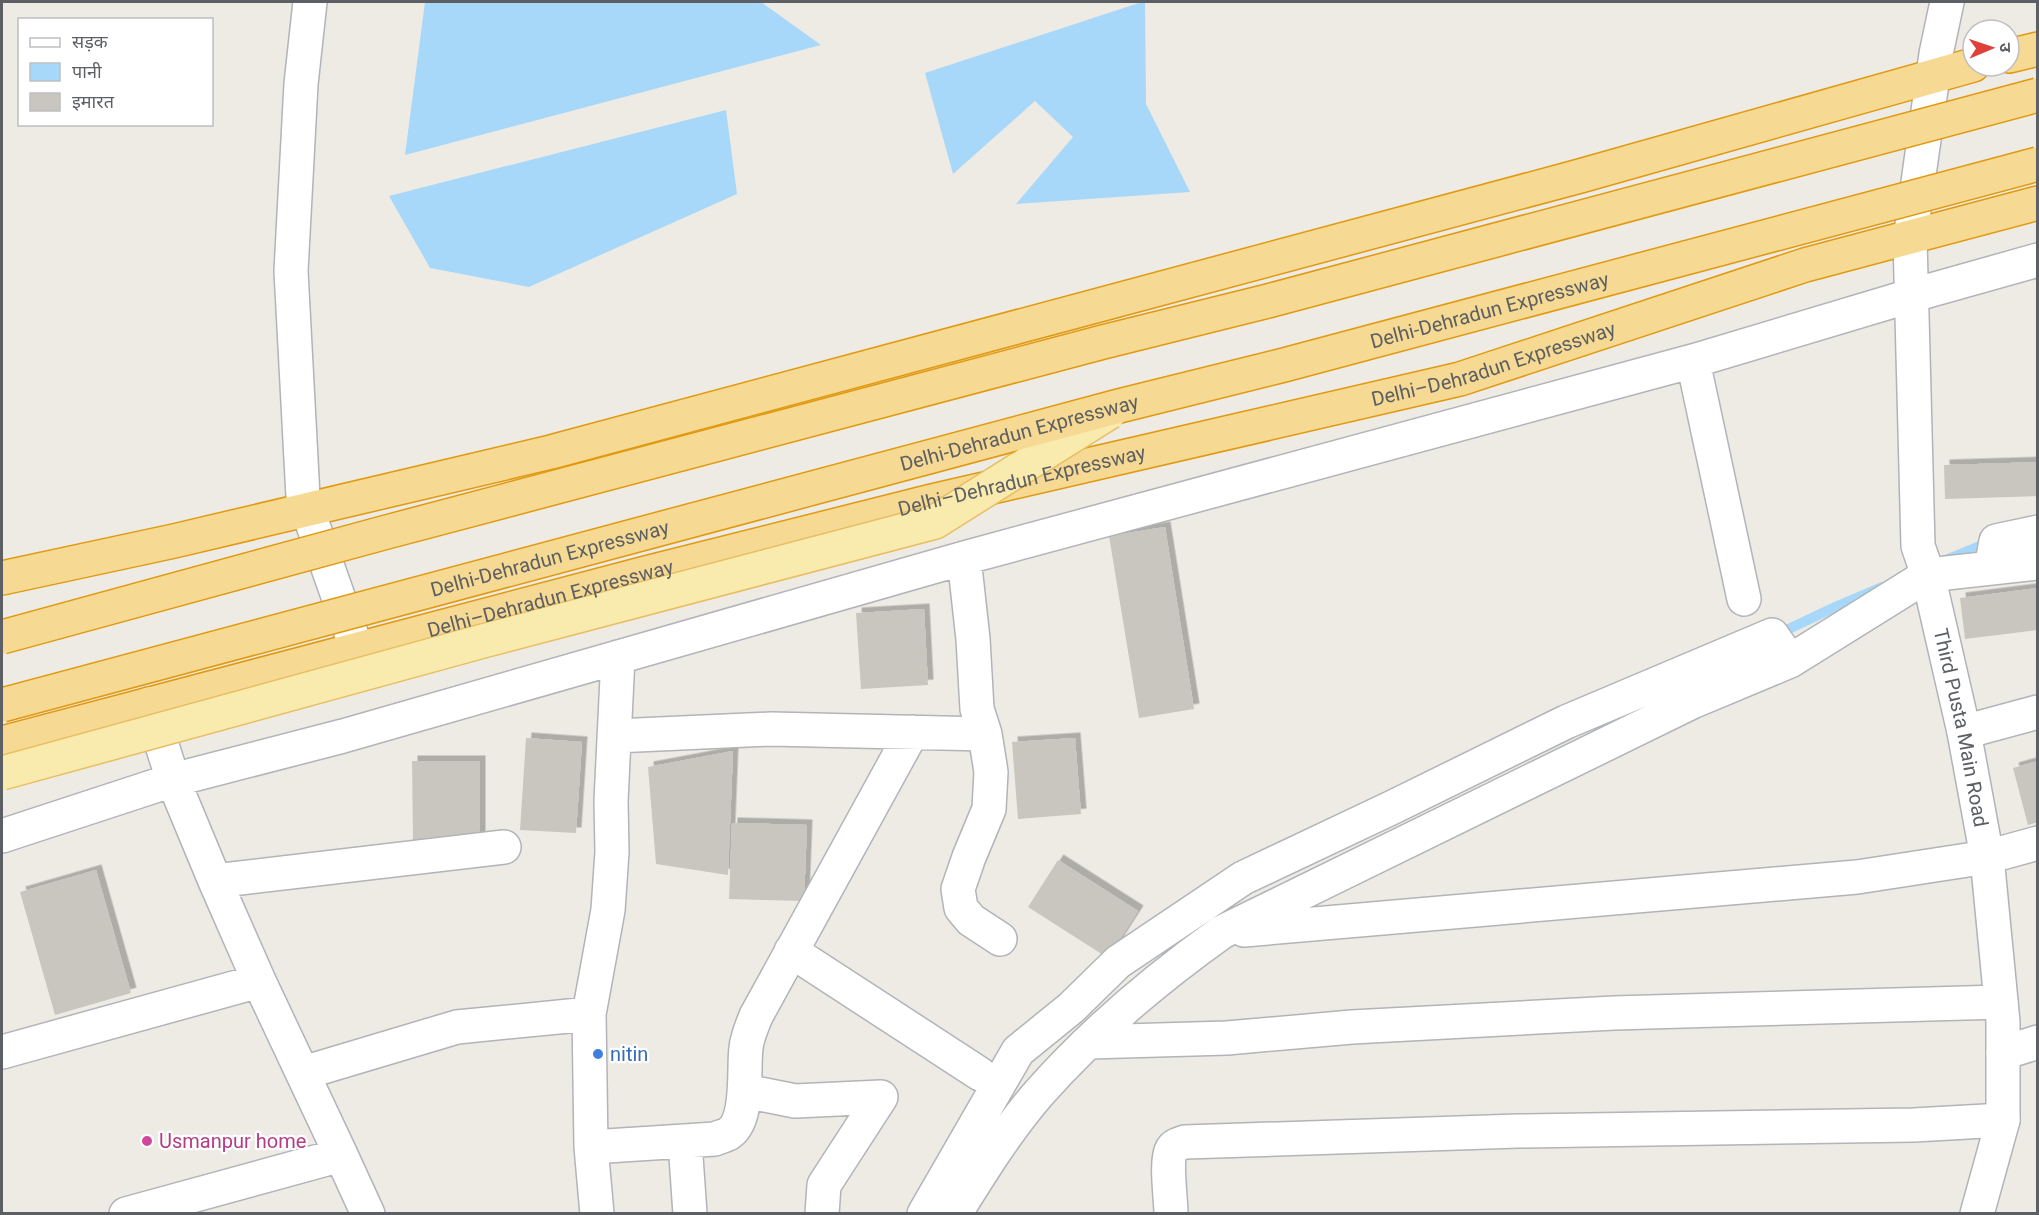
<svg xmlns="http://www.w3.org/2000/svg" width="2039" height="1215" font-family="Roboto,'Noto Sans Devanagari',sans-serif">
<defs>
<filter id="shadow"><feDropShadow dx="5.5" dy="-5.5" stdDeviation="0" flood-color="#0004"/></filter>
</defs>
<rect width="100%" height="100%" fill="#edebe4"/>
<path fill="#a8d8f9" d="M425 2H761L821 45 405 155Z
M1142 2H1145L1146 104 1190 192 1016 204 1073 137 1035 101 953 174 925 73Z
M726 110 737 194 529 287 430 268 389 196Z"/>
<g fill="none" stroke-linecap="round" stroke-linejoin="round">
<path stroke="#a8d8f9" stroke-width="10" d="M1946 560 1990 542
M1776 635 1835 607 1882 587"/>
</g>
<path fill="#c9c6c0" filter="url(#shadow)" d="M2038 462V496L1945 499 1944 465Z
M1165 527 1194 709 1139 718 1109 536Z
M2038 588V630L1965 639 1960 598Z
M924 609 928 685 861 689 856 613Z
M526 738 582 742 576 833 520 830Z
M1075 738 1081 814 1018 819 1012 742Z
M733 751 728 875 656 864 648 767Z
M412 761H480V842H413Z
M2038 761V822L2028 825 2013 768Z
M732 823 807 825 804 901 729 899Z
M1058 860 1138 911 1108 958 1028 907Z
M96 870 131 993 55 1015 20 892Z"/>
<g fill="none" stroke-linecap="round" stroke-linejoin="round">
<defs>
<path id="street" d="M310 2 301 84 291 271 303 497 357 650
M1693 361 1744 599
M964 558 973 639 977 709 985 734 991 772 989 809 969 857 958 889 961 908 971 920 1000 939
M1991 568 1996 541 2038 532
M149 704 173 780 215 881 259 981 341 1155
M1964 732 2038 712
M615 736 771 729 985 734
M2 836 173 780 343 736 964 558 1693 361 1910 296 2038 260
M215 881 504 847
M1244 930 1857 877 1987 857 2038 843
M791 951 980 1074
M1089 1042 1227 1038 1352 1027 1614 1013 2001 1002
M2 1052 259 981
M2003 1053 2038 1042
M303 1073 457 1027 589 1014
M745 1091 795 1101 881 1097 824 1185 822 1214
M685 1142 690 1214
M591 1147 715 1139C719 1137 724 1136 728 1134 750 1121 743 1069 746 1048 747 1037 752 1026 756 1016L912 732
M126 1214 341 1155 368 1214
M597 1214 591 1147 589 1014 608 910 612 852 611 801 618 657
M924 1214 1018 1051 1071 1008 1118 962 1243 878 1391 808 1566 722 1772 635 1790 661
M955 1214C981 1172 1007 1130 1039 1093 1093 1032 1156 979 1222 932L1692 702 1790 661 1928 575 2038 563
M1171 1214C1171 1199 1165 1160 1172 1149 1175 1144 1180 1144 1185 1142L1518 1131 1914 1125 2003 1120"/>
<g id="secondary">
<path id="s1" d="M1947 2 1936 54 1910 239 1918 546 1928 575 1964 732 1987 857 2003 1022V1120L1977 1214"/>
</g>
<g id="highway">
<path d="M2009 56 2038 49"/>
<path d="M2 578 174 541 551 452 1580 176 1973 65"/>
<path id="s2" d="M2 743 646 573 932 501 1460 379 1805 265 2038 203"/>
</g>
</defs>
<use href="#street" stroke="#b1b4b8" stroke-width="36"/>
<use href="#secondary" stroke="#b0b3b8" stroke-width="36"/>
<use href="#highway" stroke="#e1990f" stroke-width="36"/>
<use href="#street" stroke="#fff" stroke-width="33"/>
<use href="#secondary" stroke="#fff" stroke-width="33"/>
<use href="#highway" stroke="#f6d992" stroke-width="33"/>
<defs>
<path id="primary-bridge" d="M2 773 483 641 935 522 1110 412"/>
<g id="highway-bridge">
<path d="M2 637 383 533 1103 342 1268 301 2038 95"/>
<path id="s3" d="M2 705 1119 406 1284 365 2038 164"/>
</g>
</defs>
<use href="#primary-bridge" stroke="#e8be62" stroke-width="36" stroke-linecap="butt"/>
<use href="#highway-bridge" stroke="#e1990f" stroke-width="36" stroke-linecap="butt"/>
<use href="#primary-bridge" stroke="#f9eaad" stroke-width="33"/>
<use href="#highway-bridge" stroke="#f6d992" stroke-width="33"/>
</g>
<circle fill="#3f7fe0" stroke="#fff" stroke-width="2" cx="598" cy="1054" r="6"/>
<circle fill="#d1479c" stroke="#fff" stroke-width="2" cx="147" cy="1141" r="6"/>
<g text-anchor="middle" stroke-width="4.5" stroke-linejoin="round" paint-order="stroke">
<g font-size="20" fill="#5c5f63" stroke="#fff">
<text dy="7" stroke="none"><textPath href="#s3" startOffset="1539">Delhi-Dehradun Expressway</textPath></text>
<text dy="7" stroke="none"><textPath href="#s2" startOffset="1539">Delhi–Dehradun Expressway</textPath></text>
<text dy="7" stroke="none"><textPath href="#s3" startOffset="1053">Delhi-Dehradun Expressway</textPath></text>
<text dy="7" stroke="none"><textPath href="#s2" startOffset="1053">Delhi–Dehradun Expressway</textPath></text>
<text dy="7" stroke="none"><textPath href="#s3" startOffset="567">Delhi-Dehradun Expressway</textPath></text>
<text dy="7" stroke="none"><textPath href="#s2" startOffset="567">Delhi–Dehradun Expressway</textPath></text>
<text dy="7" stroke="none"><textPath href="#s1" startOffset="734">Third Pusta Main Road</textPath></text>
</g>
<g font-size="20" fill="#366cbe" stroke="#fff" text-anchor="start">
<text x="610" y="1061">nitin</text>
</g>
<g font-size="20" fill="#b23c85" stroke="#fff" text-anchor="start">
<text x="159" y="1148">Usmanpur home</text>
</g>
</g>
<rect width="2039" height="1215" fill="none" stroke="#5c5f63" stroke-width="6"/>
<rect x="18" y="18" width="195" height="108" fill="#ffffff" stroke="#bebfc1" stroke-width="1.5"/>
<rect x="30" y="38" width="30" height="9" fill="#ffffff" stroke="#bebfc1" stroke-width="1.5"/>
<text x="72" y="48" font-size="18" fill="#5c5f63">सड़क</text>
<rect x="30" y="63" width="30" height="18" fill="#a8d8f9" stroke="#bebfc1" stroke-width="1.5"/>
<text x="72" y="78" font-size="18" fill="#5c5f63">पानी</text>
<rect x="30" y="93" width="30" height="18" fill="#c9c6c0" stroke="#bebfc1" stroke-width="1.5"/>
<text x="72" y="108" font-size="18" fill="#5c5f63">इमारत</text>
<g transform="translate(1991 48) rotate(88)"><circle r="28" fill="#ffffff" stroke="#bebfc1" stroke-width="1.5"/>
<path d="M0-4.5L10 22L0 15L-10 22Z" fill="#dd413a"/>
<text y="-9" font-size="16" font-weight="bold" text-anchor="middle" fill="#5c5f63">उ</text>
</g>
</svg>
